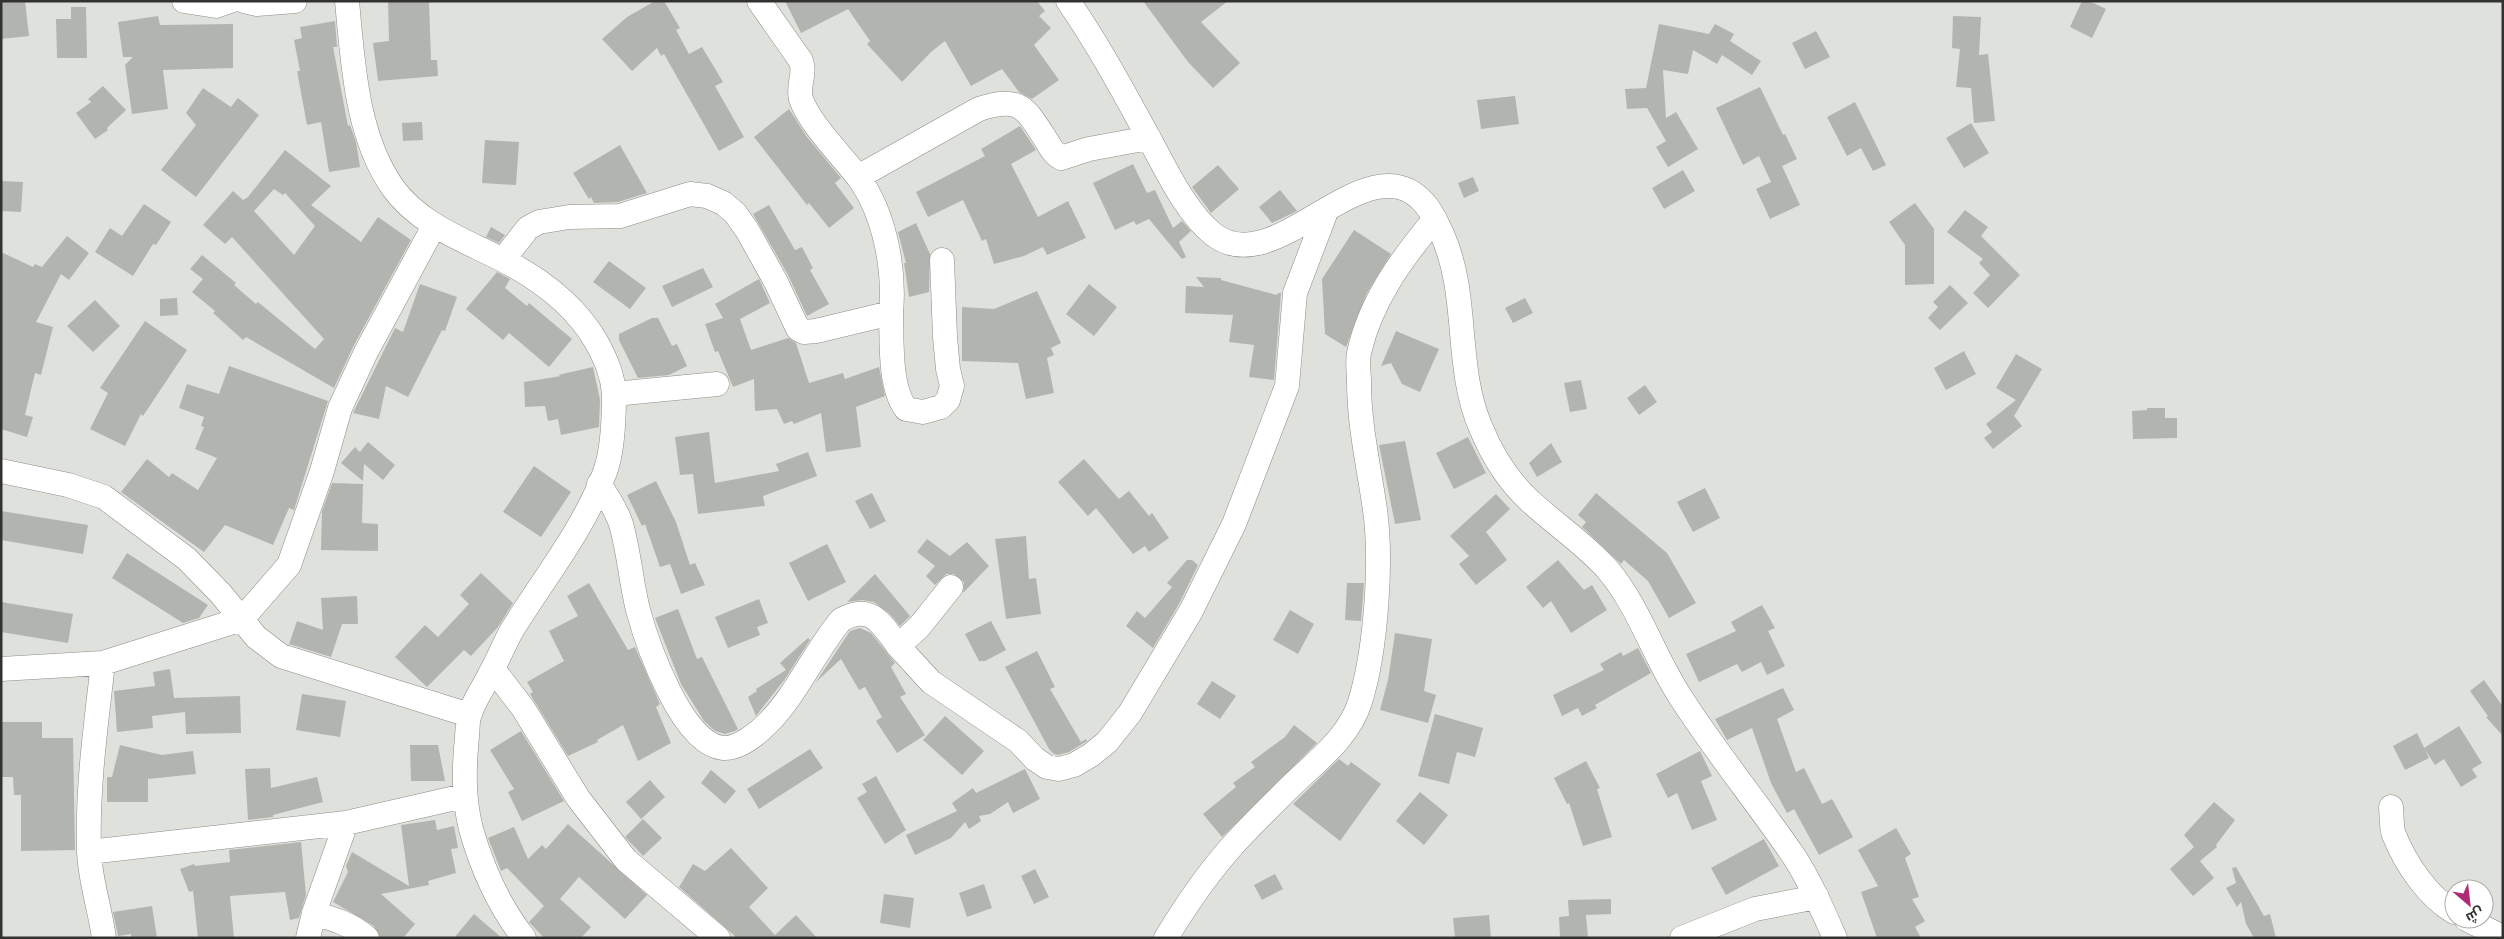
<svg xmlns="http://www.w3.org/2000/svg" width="2504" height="939" font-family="'Open Sans',Cairo,sans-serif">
<rect width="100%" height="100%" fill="#dfe2dc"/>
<path fill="#b2b5af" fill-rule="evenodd" d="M1 1H25L29 36 1 39Z
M388 1H429L431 60H437L438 76 378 81 373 43 389 41Z
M655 1H664L680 28 676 30 689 54 702 47 723 82 715 86 744 137 719 151 664 54 661 56 657 48 632 71 602 39 627 17Z
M785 1H1037L1045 11 1039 16 1051 28 1034 45 1059 80 1032 99 1019 92 1002 69 971 86 945 41 931 52 902 82 867 44 870 41 848 9 801 33Z
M1143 1H1228L1201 22 1240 63 1213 88 1188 62Z
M2082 1H2089L2106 9 2092 38 2070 27Z
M71 7H86L87 58H57L56 19H71Z
M158 16 160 25 233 24V68L163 70 168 109 132 114 125 65 133 57H123L118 22Z
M1953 16 1981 17 1979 55 1988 54 1995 121 1974 123 1971 88 1956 87 1960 49 1952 48Z
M335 21 337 47H333L348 126 350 125 356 142 360 167 329 172 321 122 307 125 297 71H300L294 40 302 38 300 27Z
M1659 24 1709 34 1715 24 1734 34 1730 41 1761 61 1752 75 1722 55 1717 64 1693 50 1688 74 1663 70 1666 118 1676 112 1698 149 1668 167 1656 147 1666 141 1647 108 1627 109 1625 89 1646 88Z
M1816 31 1830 57 1805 69 1792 43Z
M103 86 126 110 107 128 108 130 95 139 76 113 91 102 88 99Z
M1760 87 1783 135 1785 134 1797 159 1782 166 1800 205 1770 219 1756 189 1771 182 1759 156 1743 165 1716 108Z
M203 88 231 107 238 98 259 115 196 197 161 170 196 125 186 113Z
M1515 96 1519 124 1481 129 1477 100Z
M1855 102 1886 165 1873 171 1861 148 1847 156 1827 117Z
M789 109 807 137 841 178 835 183 854 208 829 228 809 203 807 205 754 137Z
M422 122 423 140 403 141 402 123Z
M1971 123 1989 153 1964 168 1946 138Z
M1020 126 1036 150 1011 164 1038 217 1068 201 1086 238 1047 255 1043 247 1024 256 994 264 986 239 982 241 963 200 928 217 916 192 985 156 981 149Z
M485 140 519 142 516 185 482 183Z
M620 145 647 193 618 202 594 203 591 197 589 199 573 173Z
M285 150 331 186 311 205 361 242 378 217 411 240 354 345 334 388 246 337 243 340 213 313 215 311 192 292 203 279 190 269 202 255 236 283 234 285 256 304 258 302 315 349 324 339 232 237 225 244 203 225 233 191 243 200 248 197ZM274 189 283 195 285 193 315 226 294 255 254 211Z
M1133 164 1147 193 1155 190 1173 228 1182 221 1191 231 1179 242 1186 257 1182 259 1149 219 1136 225 1134 221 1115 230 1093 183Z
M1218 165 1239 189 1211 213 1192 187Z
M1683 170 1695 191 1664 209 1652 188Z
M1473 177 1479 191 1464 198 1458 183Z
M1 181 23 182 21 212 1 211Z
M1280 190 1297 211 1272 223 1259 207Z
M1915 203 1934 229V284L1905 285V245L1889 222Z
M144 204 171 222 156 245 153 244 133 276 95 252 110 228 122 236Z
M769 205 795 250 802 247 813 268 810 270 829 304 807 316 788 275 753 214Z
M1965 210 1988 227 1981 236 2020 275 1988 308 1973 293 1990 275 1979 263 1983 259 1947 232Z
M916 223 930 254 929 292 909 297 904 263H906L898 232Z
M491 227 505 235 499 243 486 237Z
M1354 230 1391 254 1367 293 1346 347 1325 334 1322 279Z
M67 236 89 253 69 280 61 274 36 322 53 327 41 375 35 373 25 415 33 417 27 437 1 429V252L33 267 35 264 42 267Z
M609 261 646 288 630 309 593 282Z
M703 268 713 287 672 307 662 286Z
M497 272 510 279 505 288 527 306 529 303 572 339 549 367 509 333 503 340 466 309Z
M1196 277 1221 278V280L1277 295 1278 293H1281L1274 380 1249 377 1254 345 1229 342 1233 315 1185 313 1186 286 1204 287Z
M759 279 770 303 740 319 751 350 788 338 796 343 809 383 843 373 845 379 879 367 885 396 856 407 861 447 826 452 821 413 794 424 792 421 784 424 777 409 755 411 754 379 733 387 718 351 715 352 705 324 723 318 715 304Z
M420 284 457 297 445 331 442 330 408 397 386 386 379 419 353 413 395 328 403 332Z
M1089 284 1117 307 1094 336 1066 314Z
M1950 285 1968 303 1940 330 1928 318 1938 307 1933 302Z
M1037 291 1061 343 1051 348 1054 355 1047 358 1054 393 1026 399 1018 363 962 361V307L994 309Z
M177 298 178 315 160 316V299Z
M1525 298 1533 313 1513 323 1505 308Z
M95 300 120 326 93 352 67 326Z
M652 318H658L672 346 677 344 687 366 669 375 638 378 619 340V334Z
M145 321 187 350 143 416 141 414 125 446 90 429 108 393 100 388Z
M1396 331 1439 349 1420 392 1402 384 1391 363 1381 366Z
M1964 351 1976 374 1946 390 1934 368Z
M2016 354 2042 369 2014 416 2022 426 1993 449 1984 438 1992 432 1986 424 2016 400 1996 388Z
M229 366 328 401 294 510 289 508 273 545 225 525 204 552 121 492 147 459 169 477 172 473 198 490 217 458 195 449 204 427 201 426 204 417 179 408 187 384 219 394Z
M593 367 600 400 599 427 561 435 558 419 548 421 545 406 525 407 524 382 561 376 558 375Z
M1581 380 1587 409 1570 412 1564 383Z
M1645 385 1657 402 1639 415 1627 398Z
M2147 408H2165V418H2177V438L2133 439 2132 411 2147 410Z
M709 432 715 483 779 471 776 464 808 452 817 476 763 496 765 506 698 514 693 474 680 475 675 437Z
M1468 437 1486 473 1454 489 1436 453Z
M1405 441 1421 520 1395 524 1379 445Z
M368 442 395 465 383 480 364 464 363 481 341 463 355 447 360 452Z
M1551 443 1562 462 1537 477 1529 463Z
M1084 459 1119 499 1129 491 1149 516 1152 513 1169 538 1149 552 1145 546 1133 554 1096 508 1088 516 1058 482Z
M534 466 571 492 541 537 503 512Z
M656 481 676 522 690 565 695 563 705 585 681 594 670 564 660 567 645 524 642 526 627 495Z
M332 483 363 484 362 523 378 524V551L321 550 322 511Z
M1705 488 1720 518 1693 532 1677 502Z
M872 493 886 521 870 529 855 501Z
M1596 493 1667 553 1696 603 1669 618 1648 581 1624 560 1621 564 1582 527 1586 522 1578 515Z
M1496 494 1510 509 1486 532 1507 560 1476 585 1459 564 1469 556 1450 536Z
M1 511 88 525 83 554 1 540Z
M1026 536 1029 579 1036 578 1041 614 1006 619 995 539Z
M927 539 950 556 967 542 989 566 963 593 964 582 954 574H946L935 585 926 576 935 566 917 552Z
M827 544 846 582 808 601 789 563Z
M127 553 208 605 199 618 183 623 112 578Z
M1187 560H1192L1198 565 1179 604 1153 648 1126 626 1137 611 1145 618 1172 587 1167 583Z
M1558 560 1584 590 1592 585 1607 610 1571 633 1551 601 1543 608 1526 587Z
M481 573 513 603 498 627 471 656 464 650 427 687 395 657 425 625 438 637 469 604 460 595Z
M875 574 910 616 900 626 889 613 874 602 862 600 847 602Z
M589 583 628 650 635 647 660 704 656 707 671 743 638 761 623 725 597 740 598 742 568 756 530 694 533 692 527 682 564 661 549 631 578 616 567 596Z
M1347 583H1364L1361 621 1345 620Z
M357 596 358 624H342L331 657 289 644 297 621 323 630 321 598Z
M759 599 768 623 757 627 760 635 728 648 715 617Z
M1 602 73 614 68 643 1 632Z
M1762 605 1775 628 1768 631 1785 666 1767 675 1761 662 1742 672 1737 664 1699 682 1686 654 1736 631 1731 622Z
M678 609 697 659 702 657 738 729 735 731 725 734 715 731 704 721 681 684 655 618Z
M1290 610 1314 624 1298 654 1273 640Z
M991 621 1006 650 985 661H979L965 634Z
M860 628 871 633 895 663 891 667 906 694 900 697 925 735 897 753 876 721 882 717 865 687 859 690 841 659 816 682 850 631Z
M1395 633 1432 639 1424 691 1436 695 1428 723 1380 710 1388 680Z
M808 638 810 640 785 679 756 716 748 697 757 691 756 689 786 670 780 663Z
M1638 648 1651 673 1595 705 1597 708 1582 716 1578 708 1562 716 1553 695 1604 670 1600 664 1621 652 1623 656Z
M1037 651 1055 687 1050 689 1081 742 1086 739 1087 741 1069 752 1058 755 1054 754 1049 749 1005 667Z
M170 669 174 698 240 696 241 733 186 734 185 712 152 716 153 728 117 732 114 691 155 686 153 672Z
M2484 680 2501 704 2503 703V736L2486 717 2488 716 2470 691Z
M1212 681 1236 696 1220 719 1197 704Z
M1783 688 1794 710 1777 719 1796 772 1804 768 1822 804 1832 799 1853 837 1819 855 1794 809 1787 813 1771 783 1752 728 1727 740 1715 719Z
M302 694 346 701 340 737 296 730Z
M1435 714 1483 728 1475 757 1457 752 1449 784 1418 776Z
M945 716 984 751 962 775 923 740Z
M1 722H42V738H73L75 850 21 851V795H14L13 777H1Z
M1294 725 1317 743 1222 837 1203 814 1236 787 1233 783 1255 767 1251 762 1285 737Z
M2459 726 2482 763 2472 769 2477 777 2461 787 2444 759 2435 765 2424 748Z
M521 731 564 801 522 821 508 792 514 789 490 750Z
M2417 733 2429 758 2405 770 2393 746Z
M120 745 162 755 193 751 196 774 148 779V802H107V777H112Z
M410 745H438L445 781H411Z
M810 749 823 768 759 809 747 789Z
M1700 751 1712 776 1701 781 1717 820 1692 830 1677 793 1668 798 1656 774Z
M1339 759 1348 766 1351 762 1381 784 1340 841 1293 804Z
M1586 761 1600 788 1597 789 1612 837 1583 846 1569 803 1567 804 1554 778Z
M270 768 271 788 317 777 323 802 273 815V817L248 820 245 769Z
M1025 769 1040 799 1013 813 1008 802 990 814 979 816 981 821 969 829 965 822 951 838 915 855 906 835 957 811 952 803 973 788 976 793Z
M711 770 736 791 725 804 701 783Z
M876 776 906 830 885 844 857 798 867 792 862 784Z
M650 780 665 797 641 819 626 802Z
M1420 792 1448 815 1424 845 1396 821Z
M2214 802 2235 820 2216 845 2217 847 2200 861 2214 878 2193 896 2170 869 2194 847 2184 835Z
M643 819 662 838 643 856 625 837Z
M435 820 437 830 454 826 458 848 451 849 456 873 428 881 429 885 381 894 415 924 403 938H380L374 926 333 902 348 872 346 866 352 852 409 886 401 825Z
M568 824 647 895 625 919 579 877 560 899 591 927 581 938H544L529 922 544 906 507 868 501 871 488 838 514 827 528 859 542 845 546 849Z
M1896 828 1911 854 1905 858 1919 897 1912 899 1925 921 1915 927 1921 938H1877L1861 892 1878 886 1858 850Z
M1764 839 1779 866 1726 895 1711 868Z
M301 842 306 895 299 918 290 920 285 892 230 896 234 938H198L193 891 189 892 180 869 194 864 195 866 230 862 229 850Z
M731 848 768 888 749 907 775 935 796 915 817 938H737L679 887 693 864 705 871Z
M2236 867 2264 916 2270 914 2276 938H2254L2246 924 2241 902 2237 907 2226 888 2236 883 2232 868Z
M1035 869 1049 897 1034 904 1021 876Z
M1275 874 1283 889 1262 900 1254 885Z
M984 884 992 908 967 917 959 893Z
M884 894 914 898 910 928 880 923Z
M1611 899V914L1586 915 1588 938H1560L1559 917 1569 916 1568 900Z
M152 906 157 938H131V934L118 936 113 912Z
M474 914 502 938H454Z
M1489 915 1491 938H1455L1453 918Z"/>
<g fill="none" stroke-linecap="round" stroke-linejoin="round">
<defs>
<path id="minor" d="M184 1 216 6 230 1
M244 1 257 4 295 1
M347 1C353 63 356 135 393 188 420 225 464 240 503 260 540 279 576 306 597 343 606 360 613 375 614 395 614 419 613 450 605 472 584 529 544 578 512 630 504 644 498 660 490 674 484 687 474 700 470 714 467 720 468 729 467 736 464 768 463 797 471 829 482 868 499 906 524 938
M759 1 801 61C806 74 797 86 801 99 809 123 841 155 858 177
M1068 1C1097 43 1121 87 1145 131 1163 163 1184 211 1213 234 1276 285 1367 136 1425 204 1433 213 1437 224 1442 234 1470 296 1454 367 1481 428 1492 455 1509 482 1531 502 1556 525 1585 544 1608 570 1640 608 1655 660 1683 701 1718 755 1759 805 1795 858 1811 883 1823 911 1835 938
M503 260 528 228 539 222 569 217 620 216 690 194 707 196 723 203 735 213 747 230 776 282 798 329 804 332 816 331 891 313C892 340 889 387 906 409L923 412 941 407 948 400 952 386 948 369 945 337 942 260
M891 313C895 269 885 214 858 177L979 109C1020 96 1025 107 1046 140 1050 147 1054 154 1061 158L1089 149 1149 138
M614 394 717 384
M1 471 68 485 104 497 187 559 221 594 256 637 281 656 469 715
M599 484C608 497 616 509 621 524 629 552 631 582 638 610 647 643 682 745 723 748 739 749 758 733 768 723 796 695 815 651 841 620 871 603 881 623 898 646L919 627 951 587
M898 646 931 682 1018 741 1035 759 1047 767 1059 769 1074 765 1091 755 1107 742 1130 713 1191 611 1234 524 1287 386 1295 293 1327 209
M103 663C96 725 87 787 89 851 90 881 100 908 104 938
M1 669 103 663 242 619 289 565 322 471 340 408 366 352 434 226
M493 669 523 708 578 798 626 860 718 938
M2391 807C2392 816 2391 827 2394 835 2406 864 2427 896 2454 912
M89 852 346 823 464 796
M314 913C334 919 351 924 367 938
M2466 919 2503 937
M308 938 314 913 346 823
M1166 938C1186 905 1207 874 1233 845 1252 824 1273 804 1293 784 1318 760 1349 737 1360 702 1376 650 1383 558 1374 503 1368 463 1359 423 1359 382 1359 372 1357 362 1359 353 1370 302 1402 258 1435 219
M1682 938 1755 909 1817 897"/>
</defs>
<use href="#minor" stroke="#8b8d88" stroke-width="25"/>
<use href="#minor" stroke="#fff" stroke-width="24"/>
</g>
<rect width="2504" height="939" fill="none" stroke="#323330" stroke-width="5"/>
<g transform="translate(2469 904) rotate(152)"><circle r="24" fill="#ffffff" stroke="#adadac"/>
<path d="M0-4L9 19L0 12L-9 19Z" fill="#af2b75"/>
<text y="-8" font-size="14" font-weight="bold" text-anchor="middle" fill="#323330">ش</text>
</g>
</svg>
